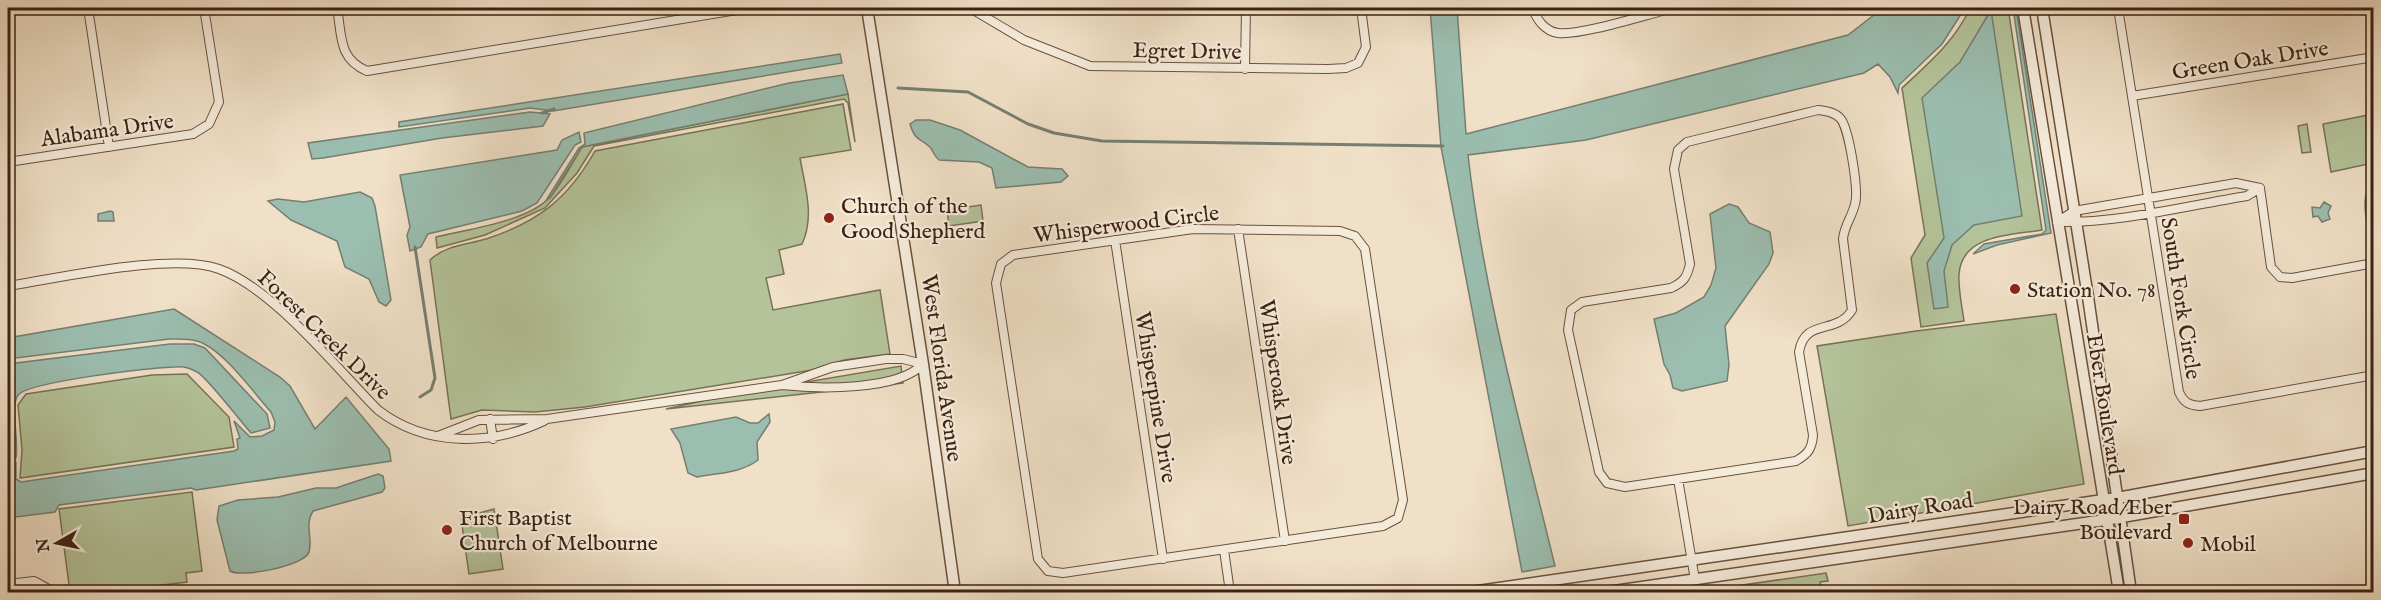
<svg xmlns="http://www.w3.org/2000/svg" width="2381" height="600" font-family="'IM FELL English',serif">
<rect width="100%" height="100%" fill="#f0e0c7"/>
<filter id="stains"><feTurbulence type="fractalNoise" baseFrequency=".00333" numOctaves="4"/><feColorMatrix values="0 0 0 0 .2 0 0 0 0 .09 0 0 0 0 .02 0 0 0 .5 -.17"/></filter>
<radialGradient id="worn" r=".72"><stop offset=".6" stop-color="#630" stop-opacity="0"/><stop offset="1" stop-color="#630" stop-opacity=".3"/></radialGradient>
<path fill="#b4c39a" stroke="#787256" stroke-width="1.5" d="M1970 8H2008L2042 230C2012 235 1962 234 1959 274 1958 289 1962 306 1964 321L1921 327 1911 258 1925 235 1902 88C1929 63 1955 41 1970 8Z
M848 94 855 142 848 103 844 99 594 146 577 173 545 208 485 235 437 248 436 237C468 229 526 222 549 198 562 184 572 163 582 147Z
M843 104 851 150 800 158C805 187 815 216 802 244L779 250 784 274 766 278 773 310 880 290 890 354 844 360 812 370 585 407 535 412 482 410 451 419 430 260C446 245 466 245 486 239 538 222 568 199 595 151Z
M2373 114V163L2331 172 2323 124Z
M2307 124 2311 152 2302 153 2298 126Z
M981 205 983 221 949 226 947 210Z
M2056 314 2084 484 1848 526 1817 346 1916 331Z
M901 366 903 383 666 409 724 396Z
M187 374 229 417 234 447 20 478 22 450 18 405 26 394 152 375Z
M192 492 202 571 186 573 187 582 105 592H70L59 509Z
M494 509 503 569 469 574 461 518Z
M1826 573 1828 581 1820 582 1822 592H1707L1708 590Z"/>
<path fill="#9bbeb0" stroke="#757f71" stroke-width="1.5" d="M1430 8H1457L1466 134 1848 35 1883 8H1965L1942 44 1899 85 1898 93 1890 77 1878 64 1864 73 1586 140 1468 155C1484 295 1522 430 1555 566L1522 572 1441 147Z
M2013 8H2016L2051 233 1997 245 1973 254 1984 244 2042 234 2046 230Z
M1991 10 2022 216 1974 225 1952 245 1944 271 1948 307 1934 309 1927 263 1944 238 1922 98 1960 62Z
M840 54 842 63 553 111 530 108 399 127V122Z
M843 75 848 94 582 147 550 198 547 199 579 148 585 144 584 133 789 83Z
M530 112 550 114 543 126 442 138 323 158 312 159 308 143Z
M916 120H930L960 130 1028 167 1062 169 1068 176 1061 182 996 188 992 168 979 162 939 160C934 156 934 152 930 147 919 137 915 141 910 124Z
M579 132 581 142 575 145 537 203 522 211 428 234 421 247 410 251 407 235 410 227 400 175 557 150 562 140Z
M2373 190V240C2367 226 2363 210 2366 194Z
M360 192 372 198 375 206 391 300 386 306 379 302 369 279 345 267 337 241 291 220 268 201 278 199 304 202Z
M2324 202 2331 206 2328 213 2330 219 2322 222 2318 216 2313 217 2312 207 2320 208Z
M1729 204 1738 207 1749 223 1770 232 1773 253 1769 264 1725 326 1729 365 1727 381 1682 391 1673 388 1670 375 1664 364 1654 319 1676 313 1704 297 1711 285 1716 268 1710 214Z
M110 211 113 212 114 221H98V214Z
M174 309 280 377 290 386 315 429 346 397 389 449 391 461 196 490 191 488 59 505 55 512 8 518V469L16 463V479L21 482 234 451 238 449 237 439 240 438 234 421 250 437 262 436 274 430 275 422 271 412C253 392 222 348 197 341 188 338 178 339 169 339L8 359V338Z
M170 344H194L205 348 267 414 270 428 251 433C241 422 206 376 197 372 190 368 182 366 175 367 153 367 28 382 18 395 10 406 19 441 16 458L8 465V364Z
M769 414 770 422 757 442 758 460C741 473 718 473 697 477L688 473 680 443 671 429 736 417 750 423H758Z
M378 474 383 476 385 488 382 492 313 511C304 525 313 537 309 552 305 566 241 578 230 571L217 520 219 506 238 500 278 497 316 488H336Z"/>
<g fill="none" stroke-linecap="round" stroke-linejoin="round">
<path stroke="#757f71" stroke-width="3" d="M898 88 968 92 1028 124 1054 133 1102 141 1443 146
M542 113 554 109
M415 247 435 378 431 390 420 397"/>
<defs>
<path id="minor" d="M88 8 109 147
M337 8C342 35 338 59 367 71L749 8
M970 8 1024 40 1090 66 1328 69 1346 68 1358 63 1366 47 1361 8
M1532 8C1537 19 1544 31 1558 33 1580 36 1648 14 1674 8
M2118 8 2179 392C2184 403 2189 405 2200 406L2374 375
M1245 69 1246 8
M2132 96 2374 57
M1818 110C1826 111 1834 112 1840 118 1849 127 1859 191 1855 204 1852 217 1844 226 1843 239L1852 310C1836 336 1805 317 1799 352L1813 435C1812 449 1808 454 1796 461L1625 487 1607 483 1599 472 1568 330 1571 310 1582 302 1671 288C1684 282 1687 277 1690 264L1674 169 1678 150 1687 142Z
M8 162 193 134 209 124 219 102 204 8
M2260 188 2271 267 2280 277 2292 278 2374 263
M2057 222 2074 211 2236 183 2260 188
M2058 222C2121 223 2185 206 2247 196L2260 188
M1193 229 1340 231 1355 236 1365 249 1403 500 1398 518 1383 526 1063 573 1048 571 1038 559 996 283 1001 264 1013 255Z
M1238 229 1285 541
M1115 240 1163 559
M8 286C60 278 172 252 219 269 273 288 337 369 378 410 426 447 491 446 544 421
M490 419 493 439
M438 436 479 420 547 419 782 385 833 367 886 359H903L923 364C898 391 818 389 782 385
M1678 479 1695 580
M1224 550 1230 592
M8 584 34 581 54 592"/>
<path id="tertiary" d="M867 8 923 364 955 592
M2023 8 2119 592
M2042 8 2088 297 2131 592
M1471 592 2117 498 2374 451
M1607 592 2105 520 2374 473"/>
</defs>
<use href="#minor" stroke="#69513f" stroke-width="10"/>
<use href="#tertiary" stroke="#69513f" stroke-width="13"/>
<use href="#minor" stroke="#f5ebdb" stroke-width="8"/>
<use href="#tertiary" stroke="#f5ebdb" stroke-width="10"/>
</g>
<g fill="#8f2418" stroke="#f5ebdb" stroke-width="2">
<circle cx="829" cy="218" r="6"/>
<circle cx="2015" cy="289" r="6"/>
<rect x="2178" y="513" width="12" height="12" rx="3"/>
<circle cx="447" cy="530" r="6"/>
<circle cx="2188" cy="543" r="6"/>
</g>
<g text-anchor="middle" stroke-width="4.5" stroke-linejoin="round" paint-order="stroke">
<g font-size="22" fill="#3c2112" stroke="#f5ebdb">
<text transform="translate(1187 50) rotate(1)" y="8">Egret Drive</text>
<text transform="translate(2250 59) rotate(-9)" y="8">Green Oak Drive</text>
<text transform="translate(107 129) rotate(-8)" y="8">Alabama Drive</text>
<text transform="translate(1126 223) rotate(-7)" y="8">Whisperwood Circle</text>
<text transform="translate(2182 298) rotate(81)" y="8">South Fork Circle</text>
<text transform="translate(325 334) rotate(44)" y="8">Forest Creek Drive</text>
<text transform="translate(943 368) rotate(82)" y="8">West Florida Avenue</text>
<text transform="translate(1279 382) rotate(82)" y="8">Whisperoak Drive</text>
<text transform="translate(1157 397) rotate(81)" y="8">Whisperpine Drive</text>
<text transform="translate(2106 404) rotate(81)" y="8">Eber Boulevard</text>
<text transform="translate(1920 507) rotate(-9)" y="8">Dairy Road</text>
</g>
<g font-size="22" fill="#3c2112" stroke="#f5ebdb" text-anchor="start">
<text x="841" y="213">Church of the<tspan x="841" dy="25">Good Shepherd</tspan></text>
<text x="2027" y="297">Station No. 78</text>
<text x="2172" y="514" text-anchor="end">Dairy Road/Eber<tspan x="2172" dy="25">Boulevard</tspan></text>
<text x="459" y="525">First Baptist<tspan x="459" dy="25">Church of Melbourne</tspan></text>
<text x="2200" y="551">Mobil</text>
</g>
</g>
<rect width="2381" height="600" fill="none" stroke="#f0e0c7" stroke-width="30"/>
<rect x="9" y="9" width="2363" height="582" fill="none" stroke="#3c2112" stroke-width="3"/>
<rect x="15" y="15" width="2351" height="570" fill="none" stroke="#3c2112" stroke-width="1.5"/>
<g transform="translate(57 543) rotate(261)" stroke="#f5ebdb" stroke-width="4.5" paint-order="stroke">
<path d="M0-4.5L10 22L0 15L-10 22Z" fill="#3c2112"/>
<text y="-9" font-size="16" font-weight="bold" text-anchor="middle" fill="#3c2112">N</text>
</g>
<rect width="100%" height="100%" filter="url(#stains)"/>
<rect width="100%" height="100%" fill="url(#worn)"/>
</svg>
